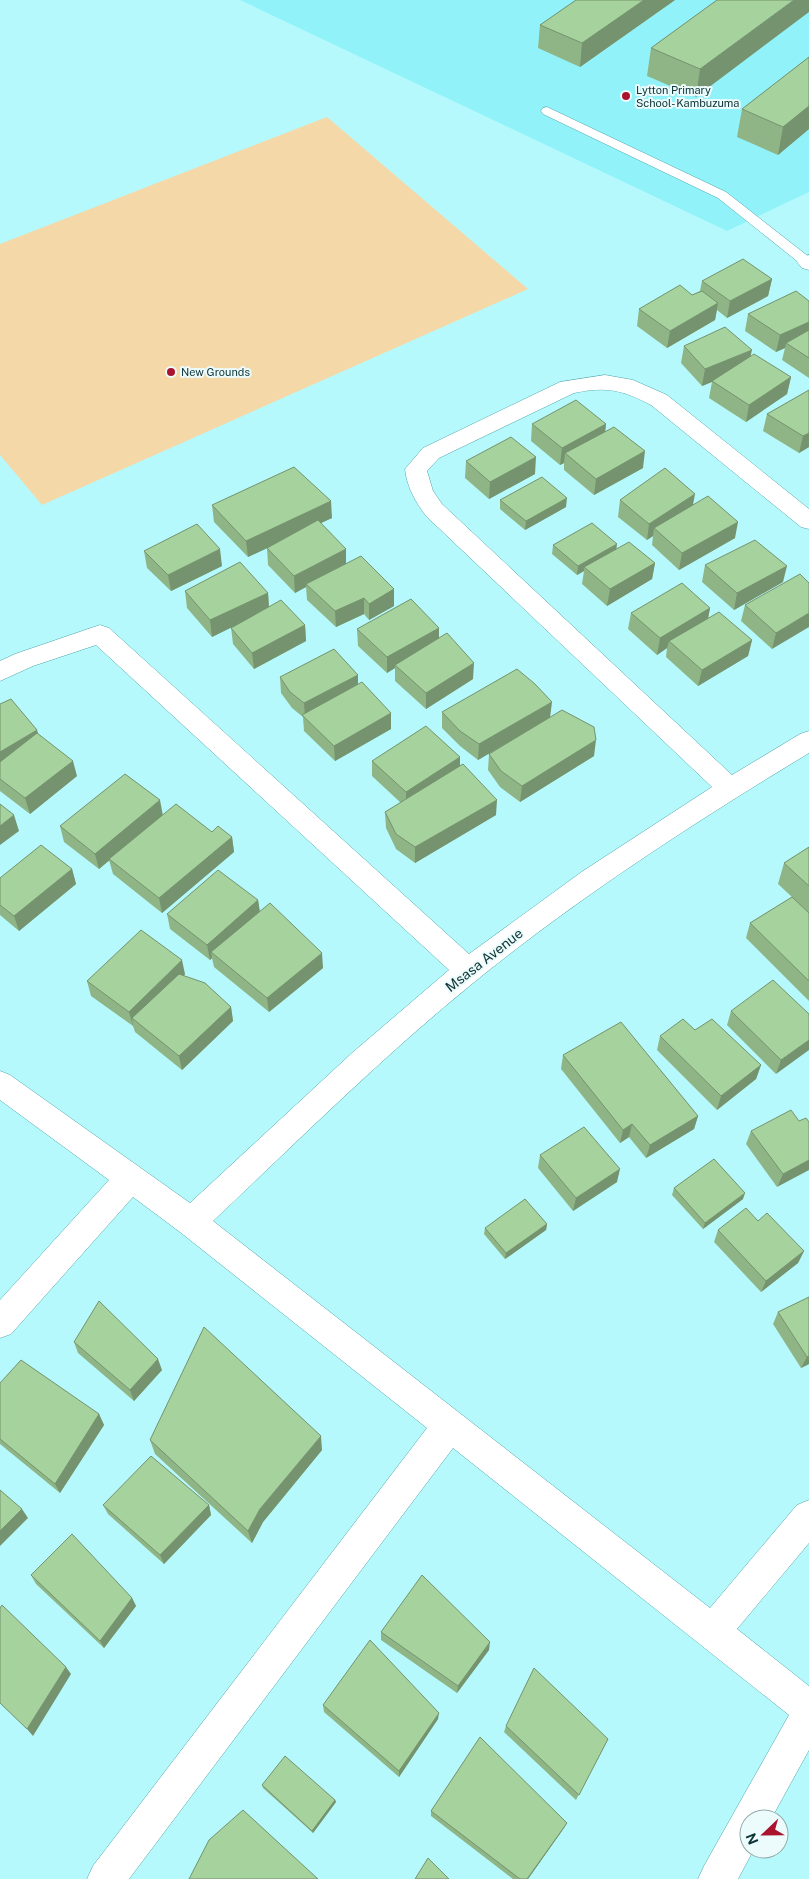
<svg xmlns="http://www.w3.org/2000/svg" width="809" height="1879" font-family="'Public Sans',sans-serif">
<rect width="100%" height="100%" fill="#b6f9fc"/>
<path fill="#91f3f9" d="M240 0H809V192L727 231Z"/>
<path fill="#f5d8a8" d="M327 117 528 289 42 505 0 455V244Z"/>
<g fill="none" stroke-linecap="round" stroke-linejoin="round">
<defs>
<path id="service" d="M547 107 726 192 809 257V265H802L718 198 543 114 541 111 543 108Z"/>
<path id="minor" d="M809 255V270L802 268 797 262 800 258Z
M605 375 633 380 667 395 809 509V529L801 527 651 405C623 390 606 386 574 393L439 458 427 471 433 491 442 504 732 775 800 734 809 731V753C695 822 582 895 478 979 385 1054 300 1139 213 1221L710 1608 797 1505 809 1500V1543L737 1629 809 1686V1750L771 1819H749V1849H754L738 1879H698L704 1866 789 1715 453 1448 129 1879H87L93 1866 427 1428 180 1232 133 1197 11 1334 0 1338V1300L109 1180 0 1100V1071L10 1075 190 1203 352 1053 449 970 96 645 33 666 0 681V661L15 654 91 628 100 625 109 628 469 954 583 871 712 787 426 516C415 501 407 487 405 469L423 448 560 382Z"/>
</defs>
<use href="#service" stroke="#4ea4a9" stroke-width="1"/>
<use href="#minor" stroke="#4ea4a9" stroke-width="1"/>
<use href="#service" fill="#fff" fill-rule="evenodd"/>
<use href="#minor" fill="#fff" fill-rule="evenodd"/>
</g>
<path fill="#8fb587" d="M576 0H675L580 67 538 48 540 25Z
M717 0 696 97 647 76 651 48Z
M809 57V129L778 155 737 137 742 109Z
M772 279 768 296 727 318 717 310 715 320 667 348 637 326 639 309 692 295 700 291 702 281Z
M809 301V378L782 360 785 348 776 352 745 331 748 314Z
M684 346 750 356 791 377 787 394 746 422 709 398 712 382 702 386 681 363Z
M809 390V447L799 453 763 431 767 414Z
M532 424H606L605 432 643 468 594 495 564 470V463L560 465 531 441Z
M466 461 535 474 489 499 465 478Z
M500 500 566 507 525 530 500 509Z
M620 500 693 505 735 538 679 570 652 545 653 536 647 540 618 517Z
M212 505 332 518 320 523 346 564 394 589V606L369 620 364 614 336 627 307 600 306 587 295 593 268 565 267 548 248 557 214 522Z
M553 545 617 549 655 563 652 579 607 606 582 584 584 571 577 575 552 554Z
M144 551 222 566 171 591 147 568Z
M705 565 783 582 734 610 702 582Z
M809 583 772 649 741 621 745 605Z
M185 591 268 593 269 607 305 625 306 641 254 669 233 644 231 627 212 637 187 608Z
M710 608 708 618 752 640 748 656 698 686 666 657 667 648 657 655 628 629 631 613Z
M439 628V637L473 679 426 709 395 681V668L387 673 358 646 357 629Z
M280 677 358 685 391 713V729L335 761 304 731 303 717 292 708 281 693Z
M0 704 77 776 30 814 0 791Z
M442 712 550 717 594 756 520 802 500 787 488 770 489 754 515 738 478 760 460 746 442 728Z
M460 757V766L496 815 415 863 396 849 386 828 385 812 401 803 372 776V761Z
M163 815 212 832 232 837 234 852 162 913 113 874 109 860 99 869 64 842 60 826Z
M809 847V1001L746 938 750 923 792 897 778 884 784 863Z
M72 869 76 884 19 931 0 915V878Z
M258 900 260 911 323 968 269 1012 214 967 212 958 210 960 170 929 167 914Z
M185 974 184 976 231 1007 233 1021 182 1070 135 1032 133 1026 91 996 87 981Z
M731 1011 809 1014 776 1074 727 1025Z
M660 1036 761 1065 756 1079 717 1110 657 1050Z
M563 1055 698 1116 694 1129 646 1158 629 1137 620 1143 561 1069Z
M799 1121 809 1122 777 1187 746 1144 751 1131Z
M540 1155 617 1182 573 1211 538 1168Z
M674 1188 743 1199 703 1229 672 1195Z
M758 1221 804 1251 798 1263 761 1292 714 1242 718 1230Z
M547 1224 546 1230 505 1259 484 1234 485 1228Z
M809 1297V1364L801 1368 773 1324 778 1312Z
M74 1342 162 1370 134 1401 78 1353Z
M0 1383 99 1414 104 1425 60 1493 0 1444Z
M150 1440 322 1450 263 1522 252 1543 155 1454Z
M103 1505H209L211 1515 164 1564 108 1514Z
M31 1575 132 1598 136 1606 104 1648 36 1584Z
M381 1632 489 1650 457 1693 381 1640Z
M323 1705 438 1719 399 1777 324 1712Z
M506 1726 608 1739 576 1800 504 1732Z
M262 1785 335 1800 336 1802 313 1833 263 1788Z
M431 1811 564 1828 528 1879H513L431 1816Z"/>
<path fill="#74936e" d="M644 0H675L580 67 582 43Z
M794 0H809V12L696 97 700 69Z
M809 106V129L778 155 783 127Z
M772 279 768 296 727 318 730 301Z
M718 303 715 320 667 348 670 331Z
M809 322V337L786 343 785 348 776 352 780 335Z
M752 350 748 367 702 386 705 369Z
M791 377 787 394 746 422 749 405Z
M606 424 604 441 565 453 564 463 560 465 562 448Z
M809 433V447L799 453 803 436Z
M645 451 643 468 594 495 596 479Z
M536 457 535 474 489 499 490 482Z
M695 494 692 510 654 528 653 536 647 540 649 524Z
M567 498 566 507 525 530 526 521Z
M331 501 332 518 248 557 246 541Z
M738 522 735 538 679 570 682 553Z
M617 544 616 553 584 567V571L577 575 578 566Z
M220 549 222 566 171 591 168 575Z
M346 549V566L306 584V587L295 593 294 576Z
M655 563 652 579 607 606 610 589Z
M787 566 783 582 734 610 737 593Z
M394 589V606L369 620V604Z
M268 593 269 609 212 637 210 620Z
M364 598V614L336 627 335 611Z
M710 608 707 624 669 641 667 648 657 655 660 638Z
M809 613V627L772 649 776 633Z
M305 625 306 641 254 669 252 653Z
M439 628V644L395 665V668L387 673V657Z
M752 640 748 656 698 686 702 670Z
M474 663 473 679 426 709V693Z
M358 675V691L305 718 304 703Z
M552 702 550 718 478 760 479 744Z
M391 713V729L335 761 334 746Z
M37 730 42 746 0 770V752Z
M596 740 594 756 520 802 522 786Z
M460 757V772L406 808V792Z
M73 761 77 776 30 814 25 798Z
M160 800 163 816 99 869 95 854Z
M497 800 496 815 415 863V847Z
M14 815 19 831 0 845V826Z
M232 837 234 852 162 913 159 898Z
M72 869 76 884 19 931 14 916Z
M258 900 260 915 211 952 212 958 210 960 207 945Z
M322 953 323 968 269 1012 267 998Z
M182 960 185 974 137 1022 132 1018 133 1026 129 1012Z
M231 1007 233 1021 182 1070 179 1056Z
M809 1040V1050L776 1074 781 1060Z
M761 1065 756 1079 717 1110 721 1096Z
M698 1116 694 1129 646 1158 650 1145Z
M632 1124 629 1137 620 1143 623 1130Z
M809 1160V1170L777 1187 783 1174Z
M620 1169 617 1182 573 1211 576 1198Z
M745 1193 743 1199 703 1229 705 1223Z
M547 1224 546 1230 505 1259 506 1253Z
M804 1251 798 1263 761 1292 766 1281Z
M809 1356V1364L801 1368 807 1357Z
M158 1359 162 1370 134 1401 130 1390Z
M99 1414 104 1425 60 1493 55 1484Z
M321 1436 322 1450 263 1522 252 1543 248 1531 260 1509Z
M209 1505 211 1515 164 1564 160 1555Z
M22 1509 28 1518 0 1546V1531Z
M132 1598 136 1606 104 1648 100 1641Z
M490 1642 489 1650 457 1693 458 1686Z
M66 1667 71 1674 33 1736 27 1729Z
M439 1713 438 1719 399 1777V1771Z
M335 1800 336 1802 313 1833 312 1831Z
M567 1823 564 1828 528 1879H527Z"/>
<path fill="#a6d29d" stroke="#74936e" d="M576 0H644L582 43 540 25Z
M717 0H794L700 69 651 48Z
M809 57V106L783 127 742 109Z
M743 259 772 279 730 301 702 281Z
M680 285 692 295 702 291 718 303 670 331 639 309Z
M796 291 809 301V322L780 335 748 314Z
M725 327 752 350 705 369 684 346Z
M809 330V358L786 343Z
M754 354 791 377 749 405 712 381Z
M809 390V433L803 436 767 414Z
M576 400 606 424 562 448 532 424Z
M614 427 645 451 596 479 565 453Z
M511 437 536 457 490 482 466 461Z
M294 467 331 501 246 541 212 505Z
M665 468 695 494 649 524 620 500Z
M542 477 567 498 526 521 500 500Z
M708 496 738 522 682 553 654 528Z
M318 520 346 549 294 576 267 548Z
M592 523 617 544 578 566 553 545Z
M197 524 220 549 168 575 144 551Z
M755 540 787 566 737 593 705 565Z
M629 542 655 563 610 589 584 567Z
M361 556 394 589 369 604 364 598 335 611 306 584Z
M240 562 268 593 210 620 185 591Z
M800 574 809 583V613L776 633 745 605Z
M682 583 710 608 660 638 631 613Z
M411 599 439 628 387 657 357 629Z
M281 600 305 625 252 653 231 628Z
M719 612 752 640 702 670 669 641Z
M447 633 474 663 426 693 395 665Z
M334 649 358 675 304 703 290 692 280 677Z
M517 669 535 684 552 702 479 744 460 731 442 712Z
M362 682 391 713 334 746 302 715Z
M11 699 37 730 0 752V704Z
M562 710 594 727 596 740 522 786 501 771 489 754Z
M426 726 460 757 406 792 372 761Z
M37 733 73 761 25 798 0 779V762Z
M463 764 497 800 415 847 396 834 385 812Z
M125 774 160 800 95 854 60 826Z
M0 804 14 815 0 826Z
M176 804 212 832 218 826 232 837 159 898 109 859Z
M41 845 72 869 14 916 0 905V878Z
M809 847V886L784 863Z
M218 870 258 900 207 945 167 914Z
M792 897 809 913V981L750 923Z
M270 903 322 953 267 998 211 952Z
M141 930 182 960 129 1012 87 981Z
M179 974 205 983 231 1007 179 1056 132 1018Z
M773 980 809 1014V1040L781 1060 731 1011Z
M683 1019 695 1030 712 1019 761 1065 721 1096 660 1036Z
M621 1022 698 1116 650 1145 632 1124 623 1130 563 1055Z
M791 1110 799 1121 806 1118 809 1122V1160L783 1174 751 1131Z
M584 1127 620 1169 576 1198 540 1155Z
M714 1159 745 1193 705 1223 674 1188Z
M525 1199 547 1224 506 1253 485 1228Z
M746 1208 758 1221 767 1213 804 1251 766 1281 718 1230Z
M809 1297V1356L807 1357 778 1312Z
M99 1301 158 1359 130 1390 74 1342Z
M204 1327 321 1436 260 1509 248 1531 150 1440Z
M21 1360 99 1414 55 1484 0 1439V1383Z
M151 1456 209 1505 160 1555 103 1505Z
M0 1490 22 1509 0 1531Z
M72 1534 132 1598 100 1641 31 1575Z
M422 1575 490 1642 458 1686 381 1632Z
M2 1605 66 1667 27 1729 0 1703V1608Z
M370 1640 439 1713 399 1771 323 1705Z
M534 1668 608 1739 579 1795 506 1726Z
M480 1737 567 1823 527 1879H520L431 1811Z
M285 1756 335 1800 312 1831 262 1785Z
M243 1810 318 1879H189L209 1840Z
M428 1858 449 1879H415Z"/>
<g fill="#aa132e" stroke="#ecfbfc" stroke-width="2">
<circle cx="626" cy="96" r="5"/>
<circle cx="171" cy="372" r="5"/>
</g>
<g text-anchor="middle" stroke-width="4" stroke-linejoin="round" paint-order="stroke">
<g font-size="11" fill="#0e3335" stroke="#ecfbfc" text-anchor="start">
<text x="636" y="94">Lytton Primary<tspan x="636" dy="13">School- Kambuzuma</tspan></text>
<text x="181" y="376">New Grounds</text>
</g>
<g font-size="14" fill="#0e3335" stroke="#ecfbfc">
<text transform="translate(484 960) rotate(-38)" y="5">Msasa Avenue</text>
</g>
</g>
<g transform="translate(764 1834) rotate(248)"><circle r="24" fill="#ecfbfc" stroke="#93abac"/>
<path d="M0-4L9 19L0 12L-9 19Z" fill="#aa132e"/>
<text y="-8" font-size="14" font-weight="bold" text-anchor="middle" fill="#0e3335">N</text>
</g>
</svg>
